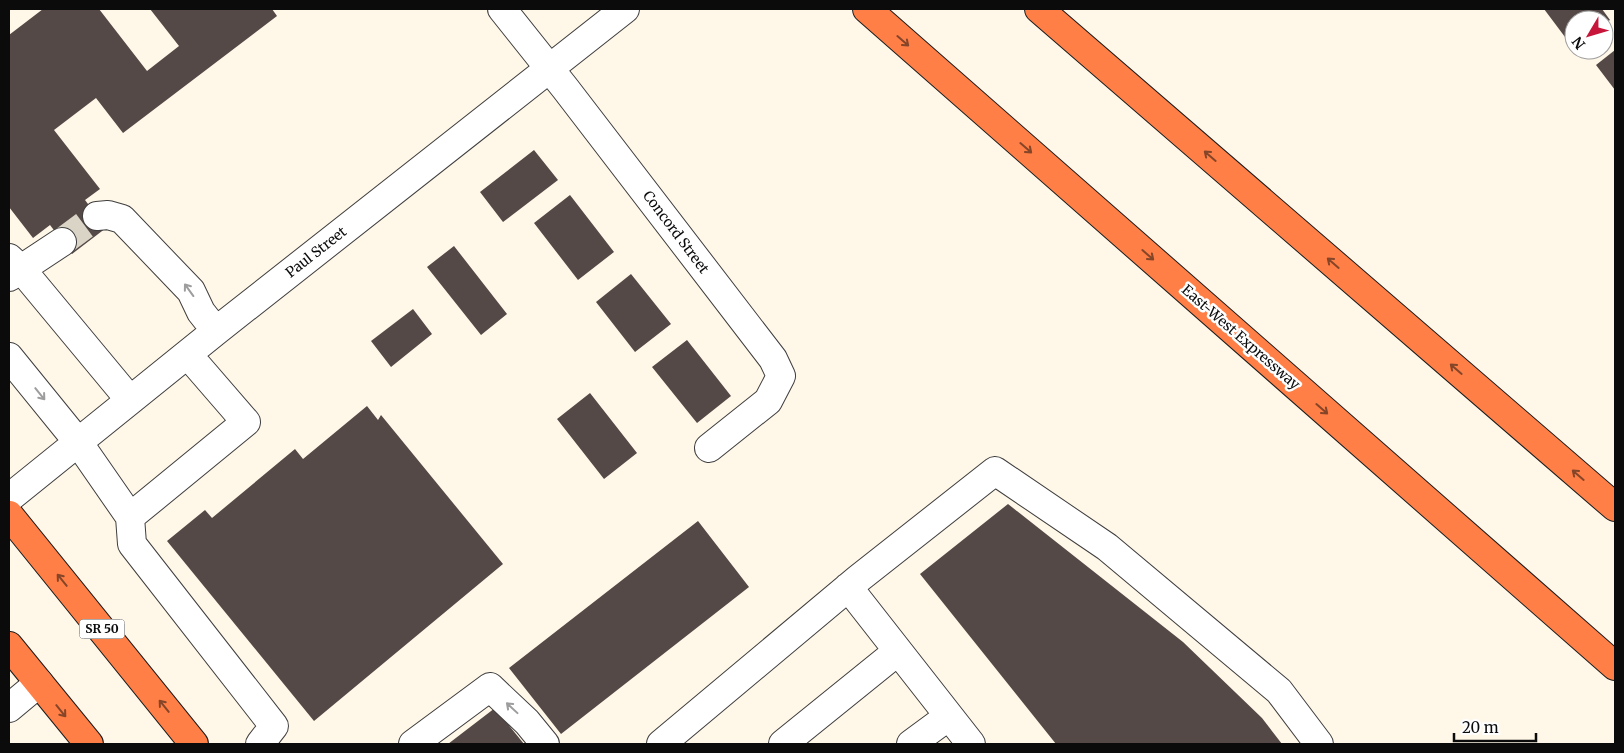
<svg xmlns="http://www.w3.org/2000/svg" width="1624" height="753" font-family="Merriweather,serif">
<rect width="100%" height="100%" fill="#fff7e8"/>
<path fill="#544946" d="M43 9H99L147 71 179 46 150 9H272L277 16 123 133 96 98 54 130 100 189 85 200 106 228 72 254 50 225 33 238 9 207V35Z
M1544 9H1602L1610 20 1604 24V20H1574V49Z
M1615 50V90L1596 65Z
M534 150 558 180 503 222 480 192Z
M570 195 614 252 578 280 534 223Z
M454 246 507 314 481 335 427 267Z
M631 274 671 324 635 352 596 302Z
M413 309 432 334 391 367 371 341Z
M687 340 731 396 697 423 652 367Z
M590 393 637 453 604 479 557 419Z
M367 406 378 420 381 415 503 564 314 721 167 541 205 510 212 518 295 449 303 459Z
M1008 504 1183 642 1262 718 1282 744H1056L920 574Z
M698 521 749 587 561 734 509 668Z
M495 708 524 744H448Z"/>
<g fill="none" stroke-linecap="round" stroke-linejoin="round">
<path stroke="#dad4c7" stroke-width="28" stroke-dasharray="28 14" stroke-linecap="butt" d="M62 242 97 216"/>
<defs>
<path id="minor" d="M502 9 565 88 773 359 781 376 768 401 709 448
M97 216 108 215 122 219 191 291 201 312 216 331
M9 258 22 270 130 400
M9 277 62 242
M188 355 246 422 130 517 132 544 274 726 260 744
M9 357 78 442 130 517
M9 498 216 331 625 9
M848 587 971 744
M9 708 39 683
M413 744 490 687 527 722 545 744
M661 744 858 579 995 471 1107 547 1279 691 1319 744
M783 744 898 651
M911 744 949 716"/>
<path id="highway" d="M867 9 1615 666
M1039 9 1615 507
M9 515 194 744
M9 646 89 744"/>
</defs>
<use href="#minor" stroke="#3e3e3e" stroke-width="30"/>
<use href="#highway" stroke="#1c1c1c" stroke-width="30"/>
<use href="#minor" stroke="#fff" stroke-width="28"/>
<use href="#highway" stroke="#ff7f46" stroke-width="28"/>
</g>
<defs><path id="oneway-shaft" d="M-6 0H5M1.5-3L5.5 0L1.5 3" fill="none" stroke-width="1.6" stroke-linecap="round" stroke-linejoin="round" transform="scale(1.25)"/></defs>
<g stroke="#854528">
<use href="#oneway-shaft" transform="translate(903 41) rotate(41)"/>
<use href="#oneway-shaft" transform="translate(1026 148) rotate(41)"/>
<use href="#oneway-shaft" transform="translate(1210 156) rotate(-139)"/>
<use href="#oneway-shaft" transform="translate(1148 255) rotate(41)"/>
<use href="#oneway-shaft" transform="translate(1333 263) rotate(-139)"/>
<use href="#oneway-shaft" transform="translate(1456 369) rotate(-139)"/>
<use href="#oneway-shaft" transform="translate(1322 409) rotate(41)"/>
<use href="#oneway-shaft" transform="translate(1578 475) rotate(-139)"/>
<use href="#oneway-shaft" transform="translate(62 580) rotate(-129)"/>
<use href="#oneway-shaft" transform="translate(164 706) rotate(-129)"/>
<use href="#oneway-shaft" transform="translate(61 711) rotate(51)"/>
</g>
<g stroke="#9d9d9d">
<use href="#oneway-shaft" transform="translate(189 290) rotate(-126)"/>
<use href="#oneway-shaft" transform="translate(40 394) rotate(51)"/>
<use href="#oneway-shaft" transform="translate(512 708) rotate(-137)"/>
</g>
<g text-anchor="middle" stroke-width="5" stroke-linejoin="round" paint-order="stroke">
<rect fill="#fff" stroke="#545454" stroke-width="1" x="79.5" y="619.5" width="45" height="19" rx="4"/>
<g font-size="12" font-weight="bold" fill="#0b0b0b">
<text x="102" y="633">SR 50</text>
</g>
<g font-size="14" fill="#0b0b0b" stroke="#fff">
<text transform="translate(676 232) rotate(53)" y="5">Concord Street</text>
<text transform="translate(316 252) rotate(-38)" y="5">Paul Street</text>
<text transform="translate(1241 337) rotate(41)" y="5">East-West Expressway</text>
</g>
</g>
<rect width="1624" height="753" fill="none" stroke="#0b0b0b" stroke-width="20"/>
<g transform="translate(1589 35) rotate(232)"><circle r="24" fill="#ffffff" stroke="#9d9d9d"/>
<path d="M0-4L9 19L0 12L-9 19Z" fill="#c71639"/>
<text y="-8" font-size="14" font-weight="bold" text-anchor="middle" fill="#0b0b0b">N</text>
</g>
<path d="M1454 733v8h82v-8" fill="none" stroke="#0b0b0b" stroke-width="2.5"/>
<text x="1462" y="733" font-size="15" fill="#0b0b0b" stroke="#ffffff" stroke-width="4" paint-order="stroke">20 m</text>
</svg>
